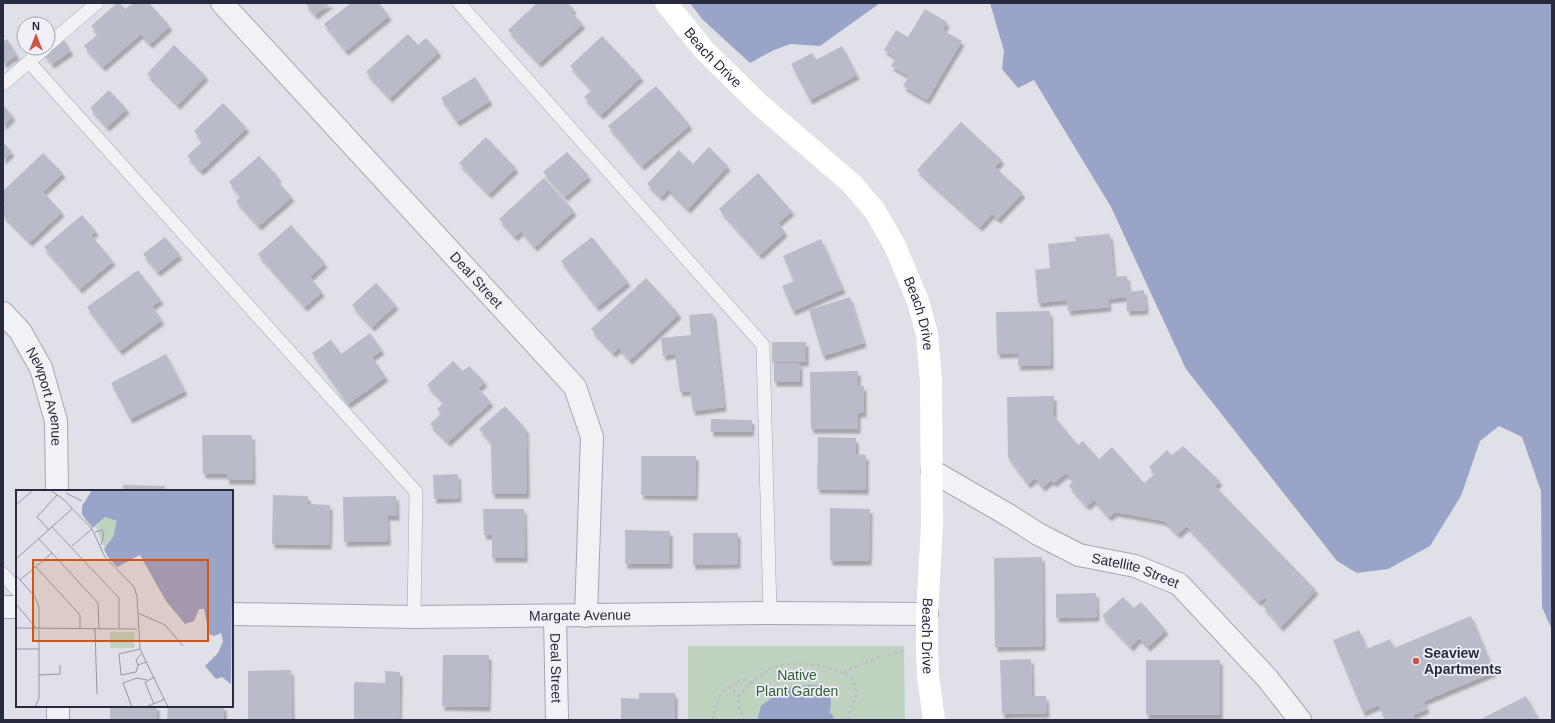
<svg xmlns="http://www.w3.org/2000/svg" width="1555" height="723" font-family="Arial,sans-serif">
<defs>
<filter id="shadow"><feDropShadow dx="2.5" dy="4.5" stdDeviation="1" flood-color="#0004"/></filter>
</defs>
<rect width="100%" height="100%" fill="#dfe0e8"/>
<path fill="#c0d2c0" d="M688 646H904L905 720H688Z"/>
<path fill="#9aa4c8" d="M690 3H880L820 46 790 44 772 51 750 63 702 19Z
M990 3H1552V630L1542 607 1541 491 1522 437 1499 426 1480 441 1461 496 1430 546 1388 569 1357 573 1337 561 1186 369 1111 207 1034 80 1018 88 1002 69 1004 51Z
M816 685 830 690 831 705 829 717 825 720H759L758 718 761 706 776 694 793 686Z"/>
<g fill="none" stroke-linecap="round" stroke-linejoin="round">
<path stroke="#9aa4c8" stroke-width="8" d="M829 717 830 720"/>
</g>
<path fill="#b9bbc8" filter="url(#shadow)" d="M117 3H120L125 9 133 3H149L170 26 150 44 141 34 103 67 84 46 98 34 91 26Z
M305 3H331L315 15Z
M351 3H379L389 16 346 51 324 24Z
M537 3H568L574 9 571 12 583 24 539 63 508 30Z
M925 9 947 22 943 30 962 41 927 100 903 86 909 76 891 66 896 57 884 50 896 30 908 37Z
M408 34 418 45 426 38 439 52 390 98 366 72Z
M602 36 641 77 601 115 584 97 592 90 570 66Z
M62 37 71 51 52 64 42 51Z
M7 39 17 55 3 64V42Z
M174 45 206 76 178 105 147 74Z
M842 46 857 75 810 100 791 64 812 53 816 60Z
M475 77 490 101 457 122 441 98Z
M656 86 690 125 642 166 608 126Z
M109 90 127 109 107 127 90 108Z
M223 103 247 128 201 171 187 156 203 141 194 131Z
M3 105 13 116 3 126Z
M961 122 1002 160 995 167 1023 193 998 219 992 214 980 227 917 170Z
M486 137 516 168 489 194 459 163Z
M3 142 12 152 3 160Z
M709 147 728 166 688 209 668 189 661 197 647 184 679 150 693 164Z
M567 152 589 176 565 197 543 172Z
M43 153 63 173 43 192 62 212 30 242 3 215V205L5 203 3 201V191Z
M259 156 279 178 276 180 292 197 259 226 236 201 241 197 229 182Z
M758 173 792 211 778 223 785 232 760 255 719 209Z
M544 178 574 211 535 247 521 231 515 237 499 219Z
M82 215 96 231 91 235 113 261 80 289 44 247Z
M291 225 325 263 310 277 322 292 305 307 258 254Z
M1110 234 1114 277 1127 276 1129 292 1144 290 1146 310 1127 311 1126 297 1108 299 1109 307 1068 311 1067 300 1038 303 1035 270 1050 268 1048 244 1076 241 1075 237Z
M165 237 180 255 158 272 143 254Z
M592 237 628 282 597 307 561 261Z
M821 239 843 289 793 311 782 286 794 281 783 256Z
M138 270 161 300 152 306 162 320 120 351 87 307Z
M646 278 679 314 630 360 619 348 613 353 591 329Z
M376 283 396 305 372 327 352 305Z
M850 297 864 343 823 356 809 310Z
M1050 311 1051 365 1018 366V353L997 354 996 312Z
M713 313 724 407 693 411 690 391 680 392 675 354 663 356 661 338 691 335 689 315Z
M370 333 382 350 372 357 386 377 348 404 312 353 331 340 341 354Z
M772 342H806V362H772Z
M166 354 185 391 130 419 111 383Z
M453 361 463 371 469 366 485 382 478 388 491 402 448 442 430 424 441 414 437 409 444 402 427 385Z
M774 363 800 364V382H774Z
M858 371V386H864V413H858V429H811L810 372Z
M1054 396V416L1078 445 1083 441 1099 459 1112 447 1144 483 1155 474 1149 467 1167 450 1172 455 1183 446 1220 481 1215 486 1316 590 1281 627 1263 606 1269 602 1265 597 1259 602 1187 526 1178 534 1164 521 1115 512 1109 517 1094 500 1087 506 1069 486 1074 480 1066 473 1054 483 1051 480 1043 487 1035 478 1028 484 1008 457 1007 397Z
M505 406 526 429 527 494H492L491 442 479 429Z
M711 419 752 420 751 432H711Z
M202 435H252L253 480H227V474H203Z
M818 437 856 438V454L866 455V490L817 489Z
M641 456H696L695 496 641 495Z
M458 474 459 498 434 499 433 475Z
M123 485 165 486V491H123Z
M273 495 308 496V504L330 505 329 545 272 544Z
M396 496 397 516H387L388 541 344 542 343 497Z
M830 508 870 509 869 561H830Z
M483 509H524L525 558H492V535H484Z
M625 530 670 531V564H625Z
M693 533H738V564L693 565Z
M1042 557 1043 646 995 647 994 558Z
M1096 593 1097 617 1056 618V594Z
M1123 597 1134 608 1141 602 1166 630 1148 647 1139 638 1131 647 1102 616Z
M1471 616 1494 672 1424 701 1427 709 1413 715 1415 720H1385L1379 705 1363 712 1333 640 1359 630 1367 649 1390 639 1394 648Z
M443 655H489L488 707 442 706Z
M1031 659 1032 696H1046L1047 713 1002 714 1000 660Z
M1146 660H1220V715H1146Z
M291 670 292 720H248V671Z
M385 671 400 672 399 720H354V682L385 683Z
M639 693H675V720H621V698L639 699Z
M1526 696 1539 720H1479Z
M110 706H157V720H110Z
M168 706H224V720H167Z"/>
<g fill="none" stroke-linecap="round" stroke-linejoin="round">
<defs>
<path id="service" d="M459 3 763 345 770 613
M48 45 97 3
M29 62 416 492 414 617
M3 84 45 48
M3 574 17 590"/>
<g id="minor">
<path id="s1" d="M222 3 575 387 592 437 586 616"/>
<path id="s2" d="M932 471 1010 516 1038 534 1079 555 1135 566 1179 584 1267 678 1300 720"/>
<path d="M3 607H17"/>
<path id="s3" d="M232 614 414 617 770 613 927 614"/>
<path id="s4" d="M555 616 557 720"/>
</g>
<g id="tertiary">
<path id="s5" d="M3 313 20 331 41 368 56 421 57 491"/>
<path d="M58 720V706"/>
</g>
</defs>
<use href="#service" stroke="#a4a6b2" stroke-width="14"/>
<use href="#minor" stroke="#a4a6b2" stroke-width="24"/>
<use href="#tertiary" stroke="#a4a6b2" stroke-width="24"/>
<path stroke="#bdbec6" stroke-width="2.5" stroke-dasharray="3 3" stroke-linecap="butt" d="M844 673C861 662 882 656 902 651
M728 687 739 696
M713 720C717 695 721 688 745 679L752 683
M745 720C741 713 737 704 739 697 742 690 766 670 774 667 789 660 847 665 854 683 856 687 856 694 856 698L852 705 847 720"/>
<use href="#service" stroke="#f2f2f6" stroke-width="13"/>
<use href="#minor" stroke="#f2f2f6" stroke-width="22"/>
<use href="#tertiary" stroke="#f2f2f6" stroke-width="22"/>
<path stroke="#fff" stroke-width="22" id="s6" d="M666 3 705 51 758 103 852 184 875 211 895 246 918 301 927 334 931 382 932 524 927 614V650L928 675 934 720"/>
</g>
<circle fill="#cd5344" stroke="#eef0f6" stroke-width="1.5" cx="1416" cy="661" r="4"/>
<g text-anchor="middle" stroke-width="3.5" stroke-linejoin="round" paint-order="stroke">
<g font-size="14" fill="#282a3f" stroke="#eef0f6">
<text dy="5" stroke="none"><textPath href="#s6" startOffset="72">Beach Drive</textPath></text>
<text dy="5" stroke="none"><textPath href="#s1" startOffset="376">Deal Street</textPath></text>
<text dy="5" stroke="none"><textPath href="#s6" startOffset="408">Beach Drive</textPath></text>
<text dy="5" stroke="none"><textPath href="#s5" startOffset="96">Newport Avenue</textPath></text>
<text dy="5" stroke="none"><textPath href="#s2" startOffset="228">Satellite Street</textPath></text>
<text dy="5" stroke="none"><textPath href="#s3" startOffset="348">Margate Avenue</textPath></text>
<text dy="5" stroke="none"><textPath href="#s6" startOffset="732">Beach Drive</textPath></text>
<text dy="5" stroke="none"><textPath href="#s4" startOffset="52">Deal Street</textPath></text>
</g>
<g font-size="14" font-weight="bold" fill="#282a3f" stroke="#eef0f6" text-anchor="start">
<text x="1424" y="658">Seaview<tspan x="1424" dy="16">Apartments</tspan></text>
</g>
<g font-size="14" fill="#355b38" stroke="#eef0f6">
<text x="797" y="680">Native<tspan x="797" dy="16">Plant Garden</tspan></text>
</g>
</g>
<g transform="translate(16 490)">
<rect width="217" height="217" fill="#dfe0e8"/>
<path d="M89 27 101 31V34L97 47 89 58 80 37ZM94 142H119L118 158H94Z" fill="#c0d2c0"/>
<path d="M76 0H217L215 194 206 187 200 189 189 176 202 163 207 151 205 143 198 146 193 144 188 119H183L178 131 169 134 150 111 124 65 101 77 92 67 88 59 97 47 101 31 89 27 77 38 70 30 66 24V16Z" fill="#9aa4c8"/>
<path fill="none" stroke="#9697a4" stroke-width="1" d="M34 0 47 9 76 39 89 67 118 97 121 107 124 159 152 217M50 3 66 11M0 15 17 0M36 37 103 108V138M33 40 21 27 41 5M79 42 86 40 88 43 85 55M23 49 82 113 83 139M56 56 76 39M0 69 56 19M20 77 64 125V139M0 85 19 107 23 117V208L19 217M4 90 36 63M0 114 20 138M122 123 149 135 167 156M0 138 121 139M79 139 81 204M0 159H23M124 159 103 164 105 185 120 182 122 175 130 172M122 175 120 170 125 164M23 185 44 184V175M138 214 129 192 139 187M116 217 107 193 121 188 131 190M130 217 149 209"/>
<path fill="#d55411" fill-opacity="0.15" stroke="#d55411" stroke-width="2" d="M17 70H192V151H17Z"/>
<rect width="217" height="217" fill="none" stroke="#282a3f" stroke-width="2"/>
</g>
<rect width="1555" height="723" fill="none" stroke="#282a3f" stroke-width="8"/>
<g transform="translate(36 36)"><circle r="19" fill="#eef0f6" stroke="#9fa1ad"/>
<path d="M0-3L7 15L0 10L-7 15Z" fill="#cd5344"/>
<text y="-6" font-size="11" font-weight="bold" text-anchor="middle" fill="#282a3f">N</text>
</g>
</svg>
